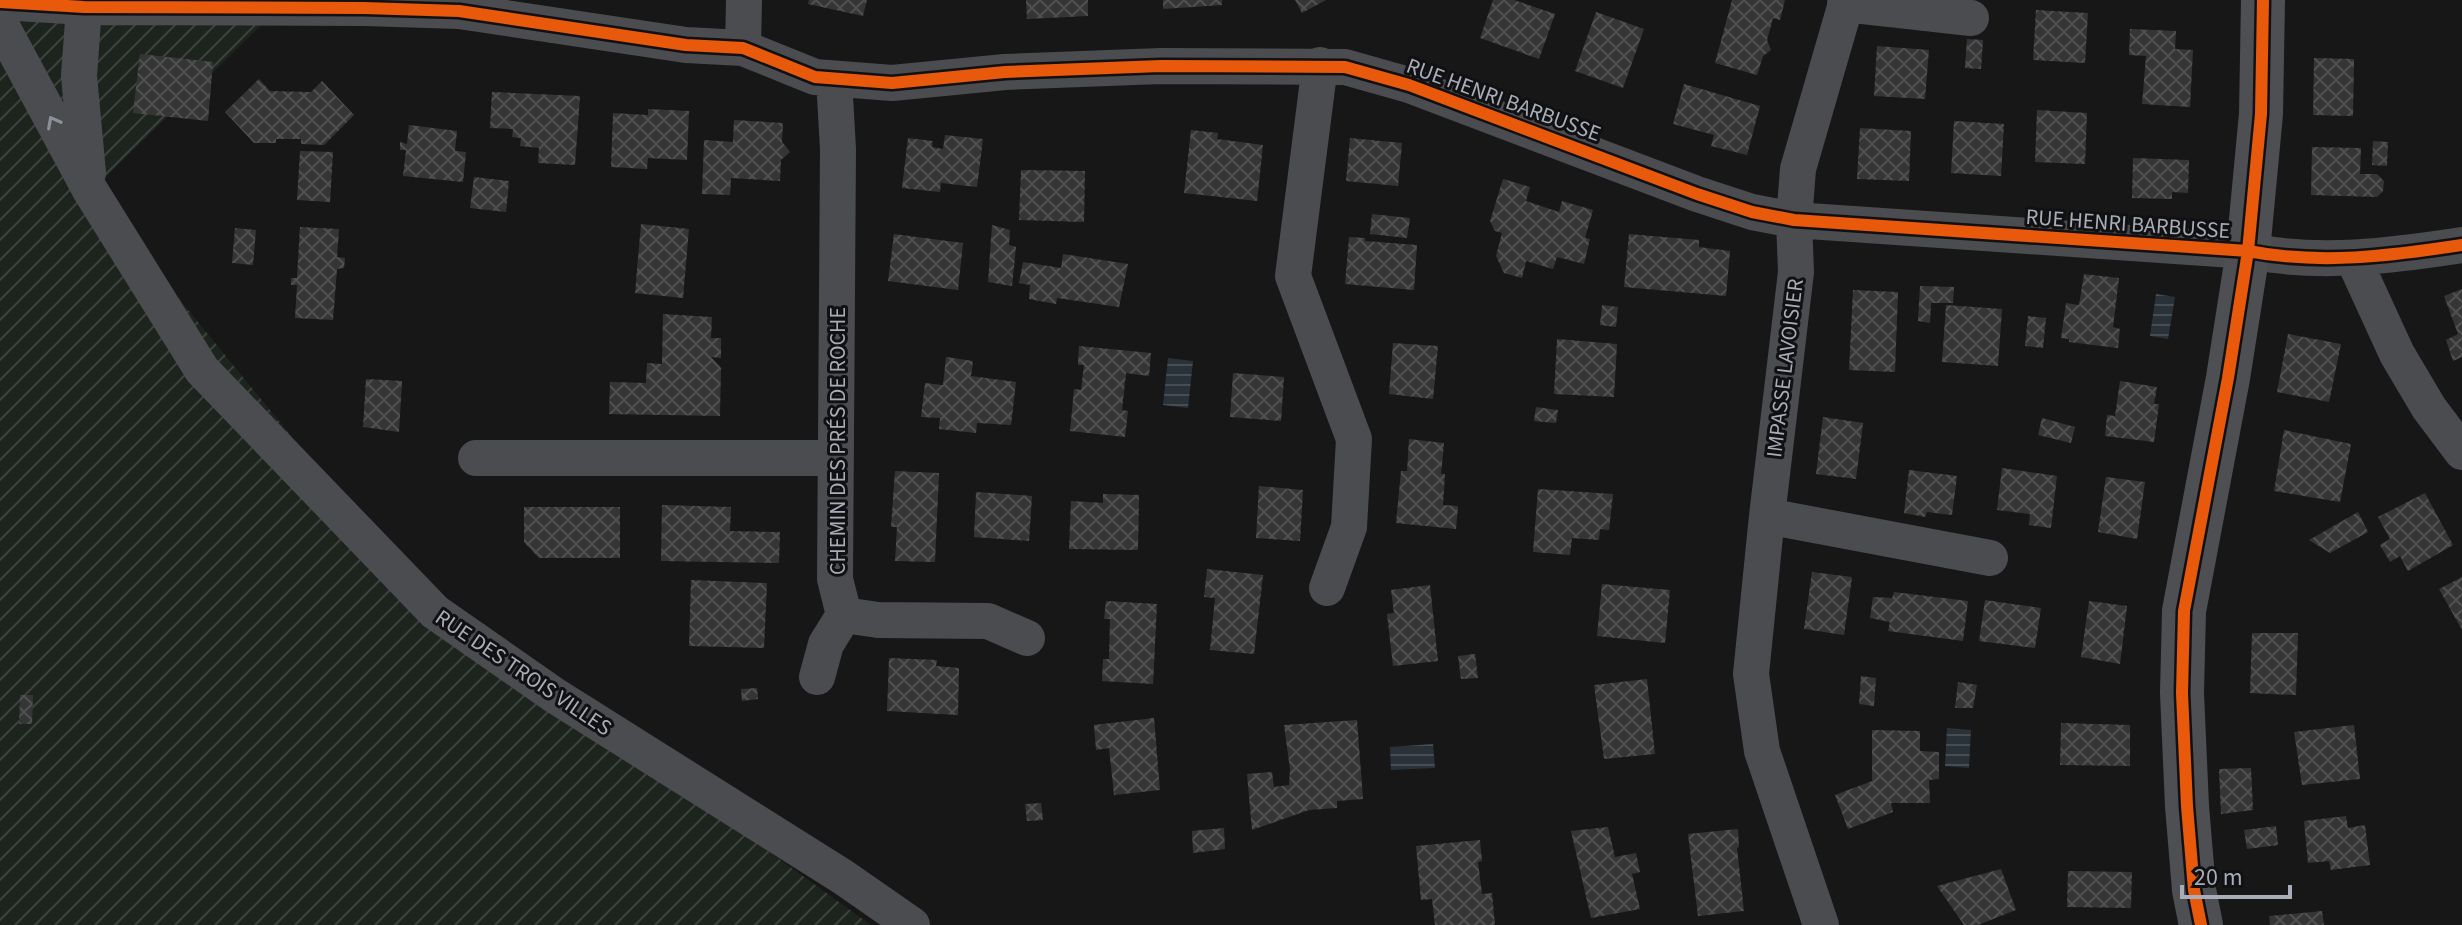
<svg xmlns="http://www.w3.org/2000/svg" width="2462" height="925" font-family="'Source Sans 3',sans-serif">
<defs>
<pattern id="garden-furrows" width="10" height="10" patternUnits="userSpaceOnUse" patternTransform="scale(2)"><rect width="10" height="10" fill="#1d241e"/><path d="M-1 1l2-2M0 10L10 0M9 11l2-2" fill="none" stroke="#3b413d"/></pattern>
<pattern id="water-rules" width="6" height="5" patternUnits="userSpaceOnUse" patternTransform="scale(2)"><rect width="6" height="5" fill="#2a3239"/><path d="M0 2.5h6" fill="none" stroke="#464d54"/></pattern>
<pattern id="building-cross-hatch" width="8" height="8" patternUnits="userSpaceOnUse" patternTransform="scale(2)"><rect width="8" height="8" fill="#353536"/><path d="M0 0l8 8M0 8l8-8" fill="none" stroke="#4f5051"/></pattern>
</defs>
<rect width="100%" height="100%" fill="#171717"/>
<path fill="url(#garden-furrows)" d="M0 0H287L91 191 435 612 871 925H0Z"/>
<path fill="url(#water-rules)" d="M2156 294 2175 297 2168 339 2150 336Z
M1168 358 1193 361 1188 408 1163 405Z
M1947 728 1971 730 1969 768 1945 766Z
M1433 744 1435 768 1391 770 1390 747Z"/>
<path fill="url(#building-cross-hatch)" d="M809 0H867L863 16 808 4Z
M1026 0H1088V16L1027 19Z
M1163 0H1222V5L1163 9Z
M1295 0H1326L1302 13Z
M1493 0H1514L1555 14 1539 59 1480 38Z
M1732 0H1785L1780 20 1773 18 1767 40 1771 50 1763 56 1757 75 1715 63Z
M2036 10 2088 13 2085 63 2033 60Z
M1596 12 1644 29 1623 88 1575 71Z
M2130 29 2176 31 2175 49 2193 50 2190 107 2142 104 2146 56 2129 55Z
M1967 39 1983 40 1981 69 1965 68Z
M1877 46 1929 50 1925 99 1874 96Z
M140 54 213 62 208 121 133 113Z
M2314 58 2354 59 2353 116 2313 115Z
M259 79 270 91 311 92 322 81 354 115 324 145 301 144V139H276V143H254L225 112Z
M1684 84 1760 106 1747 155 1711 146 1714 135 1673 124Z
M492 92 580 96 575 165 538 163 539 148 520 146 521 138 512 137 513 129 490 128Z
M648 109 689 111 687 160 648 158 647 169 611 167 613 113 648 115Z
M2037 110 2087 113 2085 164 2035 162Z
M734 120 783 123 782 142 790 152 781 160 780 181 731 178 730 195 702 194 704 140 733 142Z
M1954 121 2004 124 2001 176 1951 173Z
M409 125 457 131 455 151 466 152 463 182 403 176 406 150H400V142L407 144Z
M1860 128 1911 131 1909 181 1857 179Z
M1191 130 1218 133 1217 139 1263 145 1257 201 1184 193Z
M945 135 983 139 977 187 941 183 940 192 902 188 908 138 933 141 932 147 943 149Z
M1350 138 1402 143 1398 186 1346 181Z
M2373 141 2388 142 2387 166 2372 165Z
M2312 147 2361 148 2360 174H2377L2384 181 2383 191 2377 197 2311 195Z
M300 151 333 152 330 202 297 200Z
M2133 158 2189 160 2188 193 2172 192V199L2132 198Z
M1021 170 1085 171 1084 222 1019 220Z
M474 177 509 181 506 212 470 208Z
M1503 179 1530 187 1526 201 1559 212 1562 201 1593 210 1585 238 1590 239 1584 264 1557 257 1553 269 1526 261 1522 278 1504 273 1496 256 1502 233 1495 231 1490 221Z
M1372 214 1410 218 1407 238 1370 234Z
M641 224 689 229 683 298 635 293Z
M992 225 1010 230 1009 245 1016 247 1012 286 988 282Z
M300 227 339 229 337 257 345 258 344 268 337 269 333 320 295 318 297 285H291V278H297Z
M235 228 256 230 253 265 232 263Z
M894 234 963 243 958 290 888 281Z
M1629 234 1699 240V247L1730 251 1726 296 1624 287Z
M1349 237 1365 238V241L1417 245 1414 290 1345 284Z
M1063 254 1128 264 1119 307 1057 298 1056 304 1029 299 1030 285 1019 283 1023 262 1061 268Z
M2084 274 2119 278 2113 327 2120 329 2118 348 2069 342V339L2061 338 2066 303 2079 305Z
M1920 286 1954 287 1953 303H1931L1930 323 1918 321Z
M2462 289V357L2453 361 2446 340 2458 334 2444 296Z
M1853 290 1898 292 1895 372 1849 370Z
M1602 305 1618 307 1616 327 1600 325Z
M1946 305 2002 309 1998 366 1942 362Z
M663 314 712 317 711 338H721V358L711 357 721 368 720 416 609 414 610 382 646 383 647 363 662 364Z
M2028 316 2046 318 2043 348 2025 346Z
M2288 334 2341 344 2329 402 2277 392Z
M1557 339 1617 344 1614 397 1554 394Z
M1393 343 1438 346 1433 399 1389 394Z
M1079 346 1151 353 1149 376 1126 373 1122 410 1128 411 1125 437 1070 431 1074 389 1081 390 1084 365H1078Z
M946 357 973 361 971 376 1016 382 1011 425 977 423 976 433 939 429 940 418 921 417 925 383 943 385Z
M1233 373 1284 377 1281 421 1230 417Z
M366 379 402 381 399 432 363 427Z
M2120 381 2157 387 2154 404H2159L2154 442 2105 436 2107 415 2115 416Z
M1536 407 1558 410 1556 423 1534 421Z
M1823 417 1863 423 1856 479 1816 474Z
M2042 418 2075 427 2071 443 2038 435Z
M2284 430 2351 444 2340 502 2274 491Z
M1409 439 1444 443 1441 474H1445L1443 505 1458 506 1456 529 1396 523 1401 471H1407Z
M2002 468 2057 476 2051 528 2029 525 2030 514 1997 510Z
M1909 470 1957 476 1952 515 1927 512 1925 517 1904 513Z
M895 471 939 473 935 562 895 561 897 527H891Z
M2106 477 2145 482 2137 539 2098 532Z
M1259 486 1303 490 1300 541 1256 538Z
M1538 489 1613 494 1609 530 1600 529 1599 540 1572 538 1570 555 1533 552Z
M976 492 1032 496 1029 541 974 537Z
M2425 493 2453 545 2408 571 2400 556 2390 562 2380 545 2390 539 2378 517Z
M1103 494 1139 495 1138 550 1069 549 1071 501 1103 503Z
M662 505 731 507 730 531 780 532 779 563 661 561Z
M524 507H620V558H539L524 542Z
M2358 512 2368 532 2330 553 2309 540Z
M1207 569 1263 575 1254 654 1210 650 1215 598 1204 597Z
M1812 572 1852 577 1844 635 1804 629Z
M2462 577V630L2439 589Z
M691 580 767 583 764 648 689 646Z
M1602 584 1670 590 1665 643 1597 636Z
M1430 585 1438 661 1393 666 1387 614 1394 613 1391 590Z
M1894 592 1968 601 1963 641 1888 631 1890 622 1870 618 1873 597 1892 598Z
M1985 600 2041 608 2035 648 1979 641Z
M1106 601 1157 604 1153 684 1102 681 1103 659H1109L1110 619H1104Z
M2089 601 2127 606 2120 664 2081 657Z
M2252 633H2298L2296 695 2250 693Z
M1475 654 1478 678 1461 679 1458 656Z
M889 658 937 660 936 666 959 668 958 715 887 711Z
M1861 676 1876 678 1874 706 1859 704Z
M1647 679 1655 754 1604 759 1594 685Z
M1958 682 1977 685 1973 708H1955Z
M757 688 758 699 742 701 741 689Z
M20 695H33L32 724H19Z
M1154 718 1160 790 1114 795 1109 748 1096 750 1094 725Z
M1357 720 1363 799 1337 801V808L1309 810 1252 830 1247 774 1272 772 1274 787 1289 785 1290 769 1284 725Z
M2061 723 2130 725V766L2060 765Z
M2354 725 2360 779 2302 785 2294 732Z
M1872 730 1920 731V751L1939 752V779L1929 780 1930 803H1891L1893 812 1848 829 1835 795 1872 781Z
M2251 768 2253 810 2221 814 2219 769Z
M1041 803 1043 820 1027 821 1025 804Z
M2346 816 2348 828 2365 825 2370 865 2331 870 2329 861 2308 863 2304 821Z
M2276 826 2278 845 2247 849 2244 830Z
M1608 827 1615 857 1636 853 1640 872 1632 874 1640 909 1591 918 1571 831Z
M1224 828 1225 849 1193 853 1192 831Z
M1738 829 1739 847 1737 848 1744 911 1698 916 1688 834Z
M1480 840 1482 861 1478 862 1482 894 1492 893 1495 925H1435L1432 899 1421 900 1416 846Z
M2001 869 2016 910 1978 925H1964L1937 886Z
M2068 871 2132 872 2131 908 2067 907Z
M2322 911 2324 925H2270L2269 916Z"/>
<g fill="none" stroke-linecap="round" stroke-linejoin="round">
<path stroke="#4b4c50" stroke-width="36" d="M0 2 84 7 364 8 459 11 686 45 743 48 815 77 892 83 1005 72 1161 66 1345 67 1409 85 1697 194 1752 212 1794 220 2248 251C2320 265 2390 256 2462 245
M1845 4 1971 18
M84 7 79 76 88 173
M0 23 90 190 202 370 435 612 554 695 843 877 912 925
M743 48 744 0
M1320 65 1293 276 1354 439 1349 527 1327 588
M834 79 838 149 835 579 844 615 878 620 988 621 1027 638
M2353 258 2397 354 2429 408 2462 452
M476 458H836
M1767 516 1990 558
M817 677 826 644 844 615
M1821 925 1762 751 1751 674 1767 516 1796 272 1794 220 1798 169 1847 0"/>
<path stroke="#4d4f52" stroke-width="44" d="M2201 925 2194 890 2187 806 2182 693 2184 611 2228 378 2248 251 2261 114 2263 0"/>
<defs>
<path id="cycleway" d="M0 2 84 7 364 8 459 11 686 45 743 48 815 77 892 83 1005 72 1161 66 1345 67 1409 85 1697 194 1752 212 1794 220 2248 251C2320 265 2390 256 2462 245
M2201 925 2194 890 2187 806 2182 693 2184 611 2228 378 2248 251 2261 114 2263 0"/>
</defs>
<use href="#cycleway" stroke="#111113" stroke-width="17"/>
<use href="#cycleway" stroke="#e8590c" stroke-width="12"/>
</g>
<defs><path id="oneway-chevron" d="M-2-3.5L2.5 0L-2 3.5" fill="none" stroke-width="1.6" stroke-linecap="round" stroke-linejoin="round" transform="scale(2)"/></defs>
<use stroke="#8c9099" href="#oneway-chevron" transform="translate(53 122) rotate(-118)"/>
<g text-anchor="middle" stroke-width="6" stroke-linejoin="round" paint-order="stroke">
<g font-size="22" fill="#a8adb8" stroke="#111113">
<text transform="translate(1504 99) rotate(20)" y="8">RUE HENRI BARBUSSE</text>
<text transform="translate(2128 223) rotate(4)" y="8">RUE HENRI BARBUSSE</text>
<text transform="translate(1784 368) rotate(-83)" y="8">IMPASSE LAVOISIER</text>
<text transform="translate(837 441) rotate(-90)" y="8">CHEMIN DES PRÉS DE ROCHE</text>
<text transform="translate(524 672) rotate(34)" y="8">RUE DES TROIS VILLES</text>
</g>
</g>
<path d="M2182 885v12h108v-12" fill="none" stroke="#a8adb8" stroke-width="4"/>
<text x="2194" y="885" font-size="24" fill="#a8adb8" stroke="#111113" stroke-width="6" paint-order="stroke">20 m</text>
</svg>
